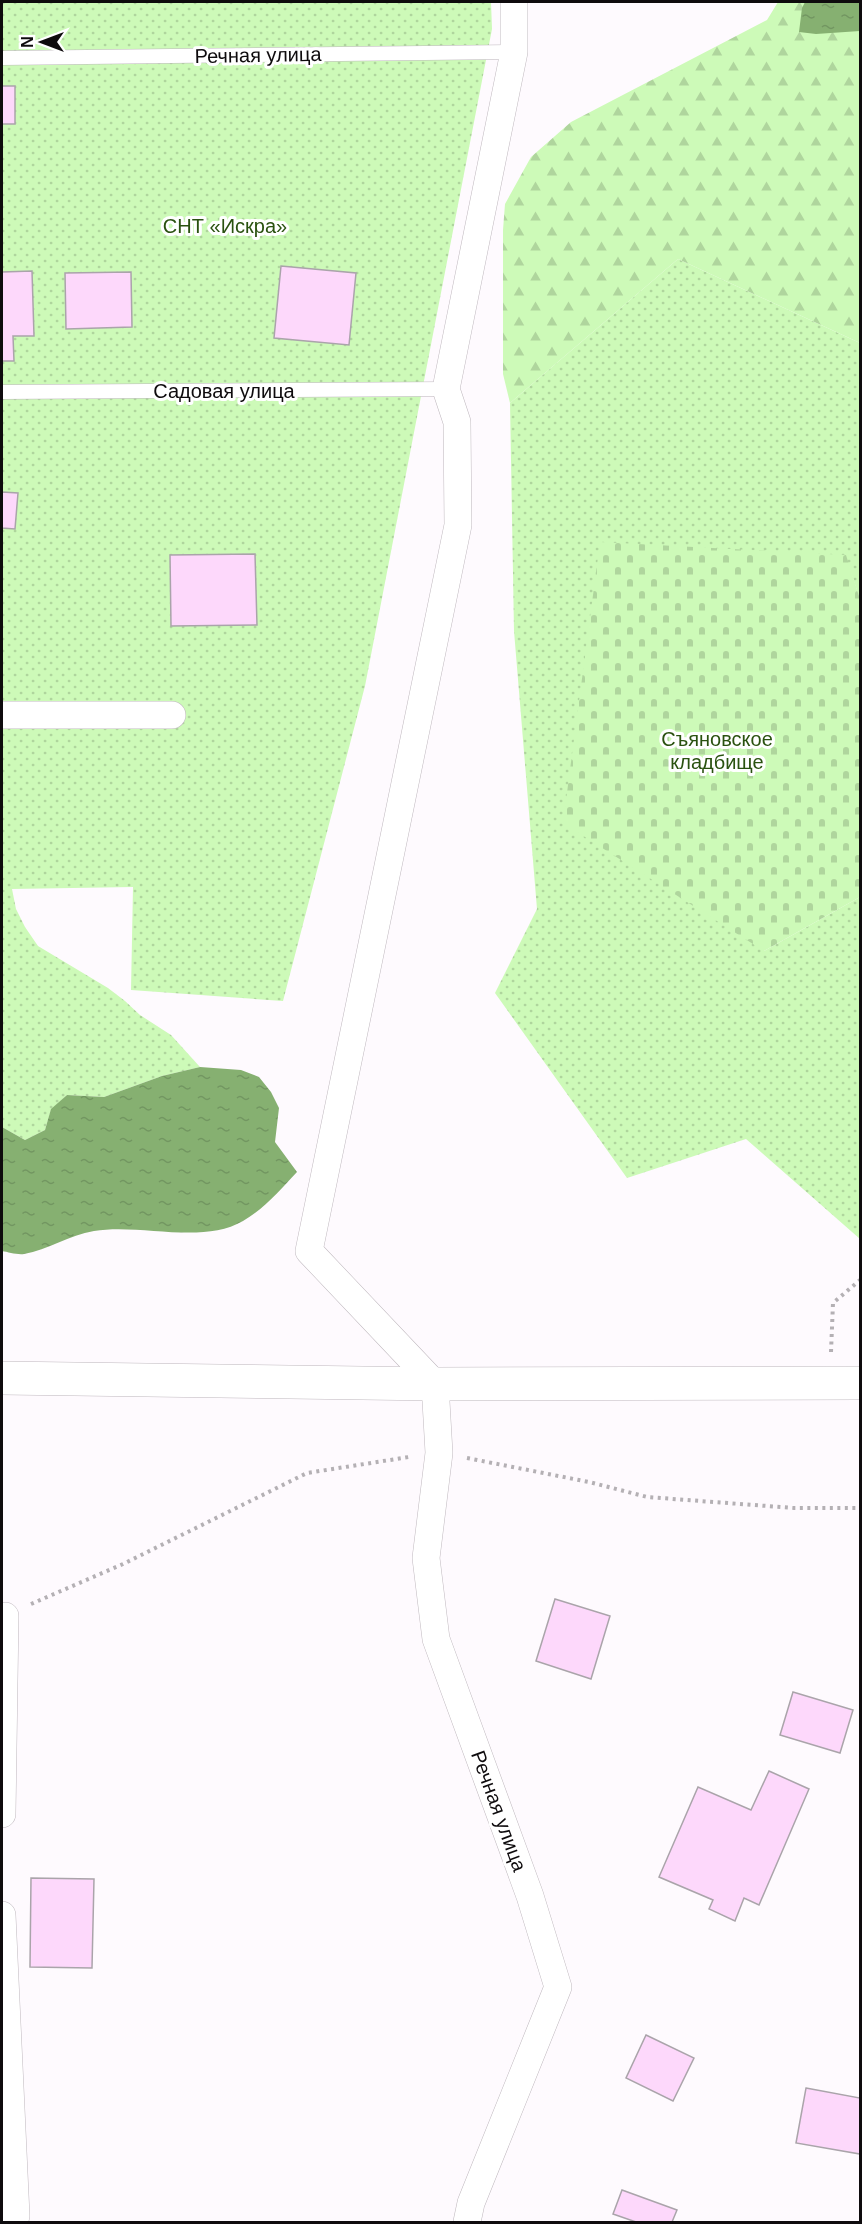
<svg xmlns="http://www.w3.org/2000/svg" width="862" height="2224" font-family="Helvetica,sans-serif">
<defs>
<pattern id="grass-dots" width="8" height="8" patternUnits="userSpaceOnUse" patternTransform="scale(1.5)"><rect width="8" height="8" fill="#cdfab8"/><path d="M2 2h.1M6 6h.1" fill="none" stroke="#afd59d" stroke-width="1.8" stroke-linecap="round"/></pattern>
<pattern id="forest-firs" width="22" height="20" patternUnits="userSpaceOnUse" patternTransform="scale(1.5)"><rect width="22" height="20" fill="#cdfab8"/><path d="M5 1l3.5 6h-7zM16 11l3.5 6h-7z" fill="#afd59d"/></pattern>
<pattern id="cemetery-stones" width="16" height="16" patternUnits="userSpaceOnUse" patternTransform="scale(1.5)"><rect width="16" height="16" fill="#cdfab8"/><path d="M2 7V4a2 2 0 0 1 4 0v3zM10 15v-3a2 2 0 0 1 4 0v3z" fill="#afd59d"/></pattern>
<pattern id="water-ripples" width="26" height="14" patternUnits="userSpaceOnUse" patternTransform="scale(1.5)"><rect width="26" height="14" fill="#86b071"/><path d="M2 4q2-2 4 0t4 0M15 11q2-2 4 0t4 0" fill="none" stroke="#729661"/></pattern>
</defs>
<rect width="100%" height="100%" fill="#fefafe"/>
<path fill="url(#grass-dots)" d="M2 2H491L492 29 365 686 283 1001 131 990 133 887 12 889 16 909 25 927 38 946 108 988 125 1001 140 1015 171 1035 200 1067 162 1076 104 1097 67 1095 51 1110 45 1130 25 1140 2 1127Z
M678 259 860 343V599L845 555 764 951 860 897V1239L746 1139 627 1178 495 993 537 909 514 631 510 403Z"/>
<path fill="url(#forest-firs)" d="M778 2H860V343L678 259 510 403 503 374V230L505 204 531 157 571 122 767 20Z"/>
<path fill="url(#cemetery-stones)" d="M600 542 846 555 860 599V897L764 951 563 823Z"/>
<path fill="url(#water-ripples)" d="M805 2H860V31L816 34 799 32 802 8Z
M200 1067 241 1070 259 1077 271 1092 279 1108 275 1142 297 1172C281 1189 264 1209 243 1221 202 1245 140 1223 94 1231 69 1235 48 1250 24 1254 17 1255 8 1252 2 1251V1127L25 1140 45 1130 51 1109 67 1095 104 1097 162 1076Z"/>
<path fill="#fdd8fb" stroke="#aaa4aa" stroke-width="1.5" d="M2 86H15V124H2Z
M281 266 356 273 349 345 274 338Z
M32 271 34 336H13L14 361H2V272Z
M131 272 132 327 66 329 65 273Z
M2 492 18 493 15 529 2 528Z
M255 554 257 625 171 626 170 555Z
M555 1599 610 1616 591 1679 536 1661Z
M793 1692 853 1710 840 1753 780 1735Z
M769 1771 809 1789 759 1905 744 1898 735 1921 709 1909 713 1900 659 1877 698 1787 751 1810Z
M31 1878 94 1879 92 1968 30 1967Z
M646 2035 694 2058 673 2101 626 2078Z
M806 2088 860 2098V2154L796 2143Z
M622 2190 677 2210 672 2222H636L613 2214Z"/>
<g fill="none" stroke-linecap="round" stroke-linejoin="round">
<defs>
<path id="lane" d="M2 58 514 52
M2 392 446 389"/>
<path id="street" d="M2 715H172
M2 1814 5 1616
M2 1915 16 2216 14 2222
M467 2222 471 2203 558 1987 530 1896 436 1639 426 1558 439 1453 435 1384 309 1251 458 525 457 422 446 389 514 52V2"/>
<path id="secondary" d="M2 1378 435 1384 860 1383"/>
</defs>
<use href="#lane" stroke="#bfb8be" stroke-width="15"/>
<use href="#street" stroke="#bfb8be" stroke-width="28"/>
<use href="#secondary" stroke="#bfb8be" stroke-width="34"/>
<path stroke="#b4b0b4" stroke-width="4" stroke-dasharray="3 4.5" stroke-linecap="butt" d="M831 1352 833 1303 860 1280
M467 1458 589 1482 647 1497 794 1508H860
M31 1604 123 1564 307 1473 409 1457"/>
<use href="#lane" stroke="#fff" stroke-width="14"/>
<use href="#street" stroke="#fff" stroke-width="27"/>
<use href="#secondary" stroke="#fff" stroke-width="33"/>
</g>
<g text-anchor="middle" stroke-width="6" stroke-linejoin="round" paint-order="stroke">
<g font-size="20" fill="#0e0b0d" stroke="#fff">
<text transform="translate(258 55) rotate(-1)" y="7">Речная улица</text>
<text x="224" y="398">Садовая улица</text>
<text transform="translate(499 1811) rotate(70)" y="7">Речная улица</text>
</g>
<g font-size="20" fill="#2a5210" stroke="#fff">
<text x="225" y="233">СНТ «Искра»</text>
<text x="717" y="746">Съяновское<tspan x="717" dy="23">кладбище</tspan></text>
</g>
</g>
<rect width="862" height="2224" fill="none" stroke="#0e0b0d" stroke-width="6"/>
<g transform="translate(42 42) rotate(270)" stroke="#ffffff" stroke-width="4.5" paint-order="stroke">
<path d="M0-4.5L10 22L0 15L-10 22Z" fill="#0e0b0d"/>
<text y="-9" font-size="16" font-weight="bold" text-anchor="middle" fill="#0e0b0d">N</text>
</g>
</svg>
